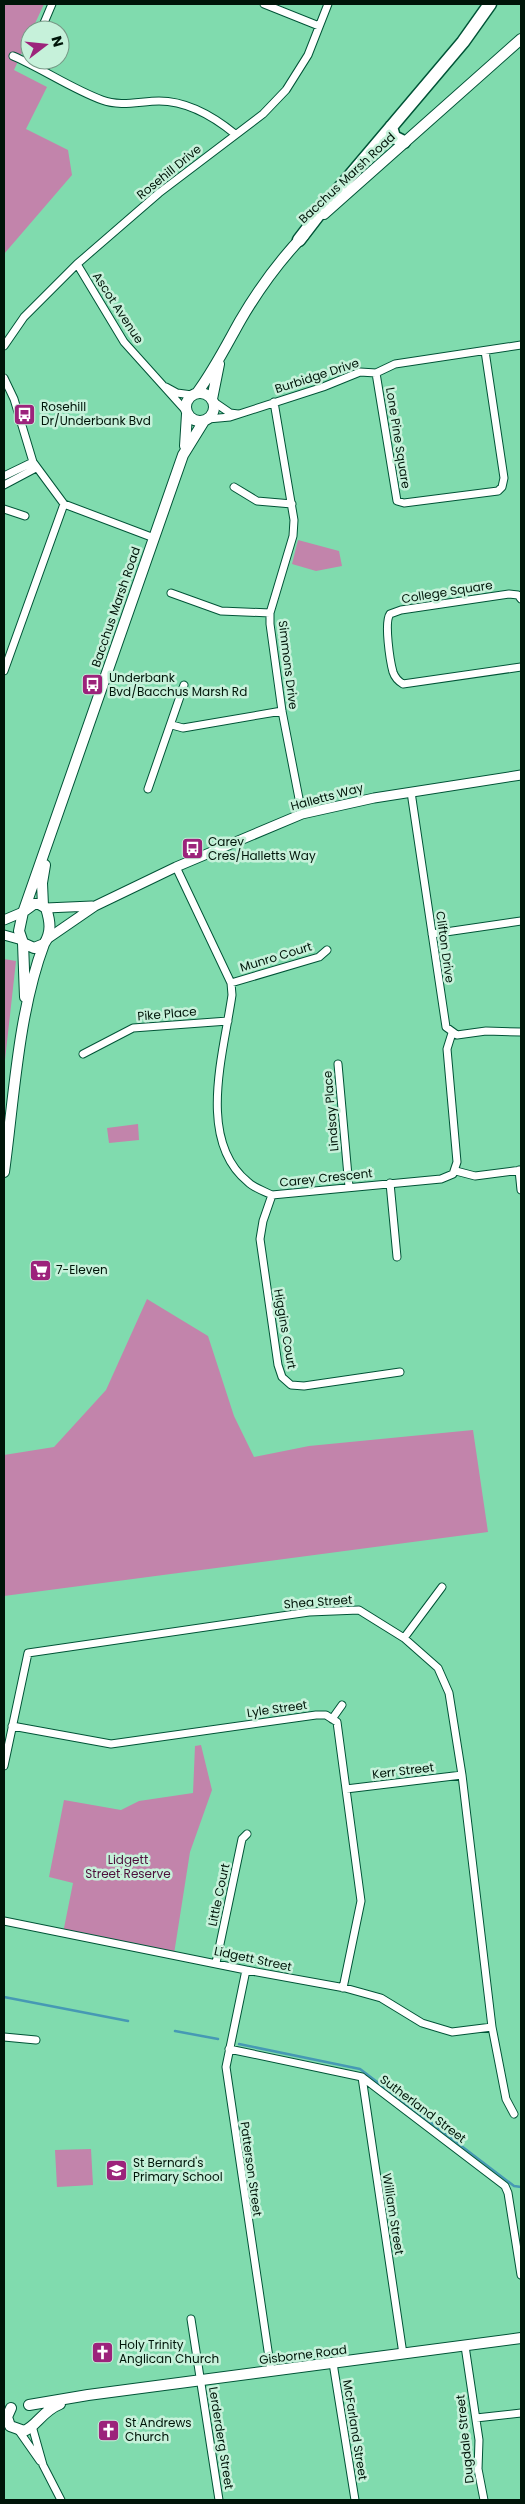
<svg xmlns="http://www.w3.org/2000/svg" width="525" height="2504" font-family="Poppins,sans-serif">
<rect width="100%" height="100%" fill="#80dbae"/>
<path fill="#c284ab" d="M4 4H44L32 30H30V35L14 70 47 87 26 129 68 150 72 175 4 254Z
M298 540 339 551 342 566 316 571 292 564Z
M4 959 16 961 4 1069Z
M138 1124 139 1140 109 1143 107 1128Z
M147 1299 208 1336 234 1416 254 1457 309 1446 473 1430 488 1532 4 1596V1455L54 1447 106 1390Z
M201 1745 212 1790 190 1852 174 1954 63 1933 73 1883 49 1877 64 1800 121 1810 139 1801 193 1793 195 1746Z
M91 2149 93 2185 57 2187 55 2150Z"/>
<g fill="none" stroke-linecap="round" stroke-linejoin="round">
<path stroke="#4699b4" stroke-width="2.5" d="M4 1997 128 2021
M175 2031 218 2039
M239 2044 360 2069 514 2186 521 2187"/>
<defs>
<path id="minor" d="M264 4 319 26
M41 30 52 4
M13 56C43 69 72 89 102 100 120 107 141 101 159 101 188 101 213 116 235 134
M77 264 124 342 186 411
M4 346 24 317 77 264 159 193 263 114 286 90 308 55 328 4
M376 373 397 501 404 503 498 491 502 487 504 478 485 351
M4 378 14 399 33 462 64 504 154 538
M166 387 177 393 192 395
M214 402 230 413 238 414
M274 402 294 520 293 536 270 613V624L282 711 302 814
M208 419 230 417 323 387 360 372 376 373 395 364 521 345
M4 476 33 462
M4 485 36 468
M234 487 257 501 292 504
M4 509 25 516
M171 593 221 611 270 613
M521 599 518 595 509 594 401 610 390 614C384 622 390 661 393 672 395 678 398 681 403 684L521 667
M4 671 64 504
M172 725 183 728 282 711
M148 789 184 685
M411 792 446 1027 457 1035 486 1031 521 1032
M176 867 231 983 232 995C224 1052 196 1140 248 1182 254 1188 264 1191 272 1195L441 1179 453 1174 457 1162 447 1049 452 1033
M432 934 521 921
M231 983 319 957 327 950
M83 1054 133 1028 228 1021
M338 1064 349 1187
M519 1170 521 1190
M456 1171 475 1176 521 1170
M390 1183 397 1257
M272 1195 263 1221 260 1239 278 1365 282 1377 291 1385 304 1386 400 1372
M404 1638 442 1587
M332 1719 342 1705
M12 1726 111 1744 316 1715H326L337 1722 361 1901 343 1988
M4 1766 28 1653 309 1612 359 1610 404 1638 438 1668 449 1693 462 1775 492 2027 506 2099 514 2114
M346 1789 462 1775
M4 1921 246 1970 345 1988 381 1998 422 2023 452 2032 492 2027
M216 1963 242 1839 247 1834
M246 1970 226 2067 271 2371
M4 2037 36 2040
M229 2049 362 2077 505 2186 508 2193 521 2275
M362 2077 403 2354
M191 2319 219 2500
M465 2346 479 2440 478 2469 484 2500
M333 2363 355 2500
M476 2418 521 2413
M32 2426 43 2465 61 2500
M19 2431 40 2461"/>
<path id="tertiary" d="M46 908 92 906
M4 920 23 912
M4 935 22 940
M47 939 95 906 176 867 302 814 374 798 521 775"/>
<path id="secondary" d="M324 214 521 39
M186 407a14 14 0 1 1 28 0a14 14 0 1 1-28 0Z
M197 393C214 370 226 346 240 321 258 290 279 261 304 235
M212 399 219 364
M185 446 187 414
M34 904H39L46 908C50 921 52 932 44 944L34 948 23 943 19 931 23 912Z
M43 906 42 883 45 865
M24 910 183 455 204 421
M23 943 25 997
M4 1172C14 1099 18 1013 44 944
M29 2405 88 2395 521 2338
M11 2408 7 2417 10 2426 24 2431C37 2426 42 2411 60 2404"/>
<path id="motorway" d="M391 127 394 137 404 142
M299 240 332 197 463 42 490 4"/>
</defs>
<use href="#minor" stroke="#005437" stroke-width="9"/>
<use href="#tertiary" stroke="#005437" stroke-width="11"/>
<use href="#secondary" stroke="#005437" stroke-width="12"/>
<use href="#motorway" stroke="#005437" stroke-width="15"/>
<use href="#minor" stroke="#fff" stroke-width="7"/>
<use href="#tertiary" stroke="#fff" stroke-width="9"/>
<use href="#secondary" stroke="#fff" stroke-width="10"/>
<use href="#motorway" stroke="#fff" stroke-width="12"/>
</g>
<defs>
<symbol id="bus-square" viewBox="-11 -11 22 22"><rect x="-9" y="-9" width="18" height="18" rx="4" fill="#9c237b" stroke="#c6f1da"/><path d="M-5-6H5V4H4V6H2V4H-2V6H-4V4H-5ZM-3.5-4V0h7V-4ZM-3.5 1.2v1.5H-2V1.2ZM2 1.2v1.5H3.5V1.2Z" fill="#fff"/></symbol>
<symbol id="supermarket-square" viewBox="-11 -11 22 22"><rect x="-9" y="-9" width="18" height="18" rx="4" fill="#9c237b" stroke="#c6f1da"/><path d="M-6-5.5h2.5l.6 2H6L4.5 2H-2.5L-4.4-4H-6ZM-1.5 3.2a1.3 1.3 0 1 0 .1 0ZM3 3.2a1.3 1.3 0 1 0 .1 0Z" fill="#fff"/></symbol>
<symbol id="school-square" viewBox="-11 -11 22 22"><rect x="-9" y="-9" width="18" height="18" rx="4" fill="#9c237b" stroke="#c6f1da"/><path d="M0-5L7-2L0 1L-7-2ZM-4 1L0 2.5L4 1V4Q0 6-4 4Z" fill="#fff"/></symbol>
<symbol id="church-square" viewBox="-11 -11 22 22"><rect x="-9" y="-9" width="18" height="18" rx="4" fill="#9c237b" stroke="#c6f1da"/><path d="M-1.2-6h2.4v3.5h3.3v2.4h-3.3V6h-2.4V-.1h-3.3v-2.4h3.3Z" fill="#fff"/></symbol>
</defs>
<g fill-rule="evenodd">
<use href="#bus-square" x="12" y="402" width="25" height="25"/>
<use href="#bus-square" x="80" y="672" width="25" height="25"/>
<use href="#bus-square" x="180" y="836" width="25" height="25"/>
<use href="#supermarket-square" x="28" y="1258" width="25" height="25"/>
<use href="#school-square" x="104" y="2158" width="25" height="25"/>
<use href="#church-square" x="90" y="2340" width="25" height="25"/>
<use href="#church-square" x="96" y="2418" width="25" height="25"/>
</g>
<g text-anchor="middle" stroke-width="5" stroke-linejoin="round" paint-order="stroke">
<g font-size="12" fill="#001509" stroke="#c6f1da">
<text transform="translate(169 172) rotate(-39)" y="4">Rosehill Drive</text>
<text transform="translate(347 178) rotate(-43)" y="4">Bacchus Marsh Road</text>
<text transform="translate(118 308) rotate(57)" y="4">Ascot Avenue</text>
<text transform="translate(317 376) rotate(-18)" y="4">Burbidge Drive</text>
<text transform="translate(398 438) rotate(81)" y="4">Lone Pine Square</text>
<text transform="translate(447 592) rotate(-9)" y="4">College Square</text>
<text transform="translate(116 607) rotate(-71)" y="4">Bacchus Marsh Road</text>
<text transform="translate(288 665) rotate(83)" y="4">Simmons Drive</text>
<text transform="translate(327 797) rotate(-15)" y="4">Halletts Way</text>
<text transform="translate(445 947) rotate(82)" y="4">Clifton Drive</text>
<text transform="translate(276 957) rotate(-17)" y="4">Munro Court</text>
<text transform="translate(167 1014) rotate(-5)" y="4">Pike Place</text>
<text transform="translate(331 1111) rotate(-95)" y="4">Lindsay Place</text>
<text transform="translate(326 1178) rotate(-6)" y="4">Carey Crescent</text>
<text transform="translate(285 1329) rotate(80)" y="4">Higgins Court</text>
<text transform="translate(318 1602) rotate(-4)" y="4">Shea Street</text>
<text transform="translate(277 1709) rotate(-8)" y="4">Lyle Street</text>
<text transform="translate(403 1771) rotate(-7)" y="4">Kerr Street</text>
<text transform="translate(219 1895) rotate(-78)" y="4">Little Court</text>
<text transform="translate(253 1959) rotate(12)" y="4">Lidgett Street</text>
<text transform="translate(423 2109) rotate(37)" y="4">Sutherland Street</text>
<text transform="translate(251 2169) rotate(82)" y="4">Patterson Street</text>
<text transform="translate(393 2214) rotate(81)" y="4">William Street</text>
<text transform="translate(303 2355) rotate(-7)" y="4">Gisborne Road</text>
<text transform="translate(355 2430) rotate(81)" y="4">McFarland Street</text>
<text transform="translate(221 2438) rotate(81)" y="4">Lerderderg Street</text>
<text transform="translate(465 2439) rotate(-96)" y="4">Dugdale Street</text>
</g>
<g font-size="12" fill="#001509" stroke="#c6f1da" text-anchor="start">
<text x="41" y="411">Rosehill<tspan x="41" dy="14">Dr/Underbank Bvd</tspan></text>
<text x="109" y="682">Underbank<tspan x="109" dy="14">Bvd/Bacchus Marsh Rd</tspan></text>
<text x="208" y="846">Carey<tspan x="208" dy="14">Cres/Halletts Way</tspan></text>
<text x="56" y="1274">7-Eleven</text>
<text x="133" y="2167">St Bernard's<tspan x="133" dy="14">Primary School</tspan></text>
<text x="119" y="2349">Holy Trinity<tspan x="119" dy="14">Anglican Church</tspan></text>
<text x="125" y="2427">St Andrews<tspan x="125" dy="14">Church</tspan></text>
</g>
<g font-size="12" fill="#4d0e3b" stroke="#c6f1da">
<text x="128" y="1864">Lidgett<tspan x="128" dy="14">Street Reserve</tspan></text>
</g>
</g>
<rect width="525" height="2504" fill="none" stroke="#001509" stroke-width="10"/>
<g transform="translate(45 45) rotate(74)"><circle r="24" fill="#c6f1da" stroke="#779986"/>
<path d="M0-4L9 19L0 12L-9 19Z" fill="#9c237b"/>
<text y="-8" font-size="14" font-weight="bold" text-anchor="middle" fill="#001509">N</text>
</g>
</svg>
